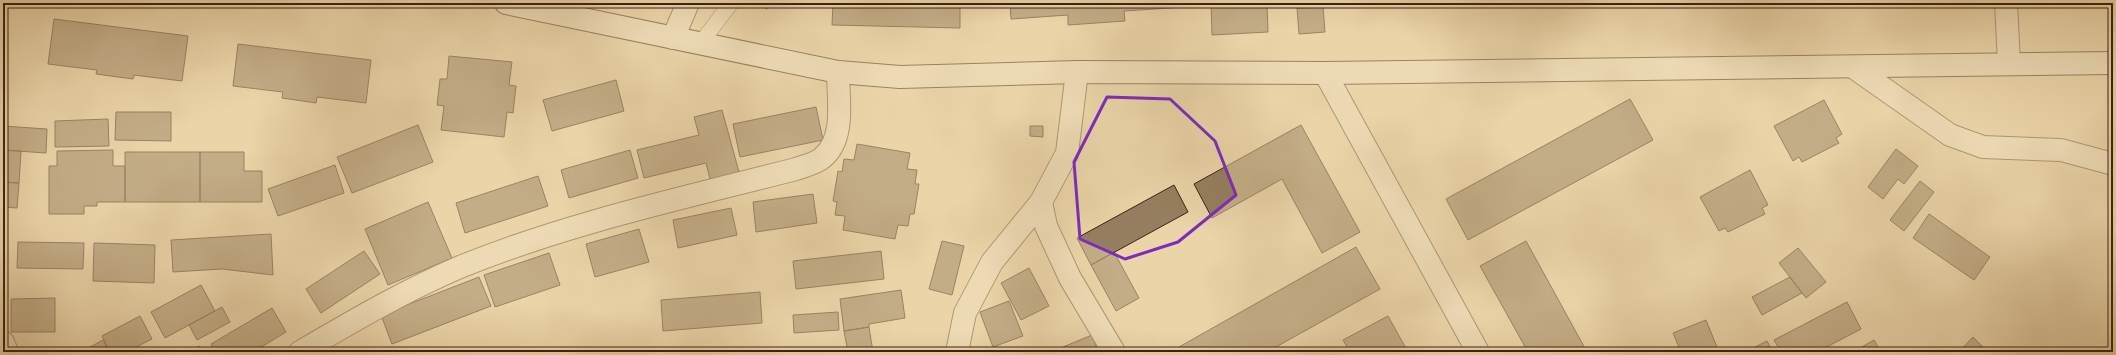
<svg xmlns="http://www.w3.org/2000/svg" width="2116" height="355" font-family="'IM FELL French Canon',serif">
<rect width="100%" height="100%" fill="#ead4a8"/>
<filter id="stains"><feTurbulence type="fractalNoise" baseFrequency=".005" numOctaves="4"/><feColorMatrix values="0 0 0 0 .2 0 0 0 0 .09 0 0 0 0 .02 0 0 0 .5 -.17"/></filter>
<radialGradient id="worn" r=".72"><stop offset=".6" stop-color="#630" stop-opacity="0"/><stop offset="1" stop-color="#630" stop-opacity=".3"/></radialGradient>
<path fill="#967e60" stroke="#3c2112" d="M763 3H775L766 9Z
M833 3H960V28L832 25Z
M1010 3H1185V7L1124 11 1125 21 1068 25V15L1011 19Z
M1211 3H1267L1268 32 1212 35Z
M1297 3H1323V7L1297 8Z
M1323 7 1325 32 1299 34 1297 8Z
M54 19 188 36 182 81 134 75 133 79 96 74 97 70 48 64Z
M238 44 371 60 366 103 317 97 316 103 282 98 283 92 233 86Z
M449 56 512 62 509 85 516 86 513 113 507 112 504 137 441 130 444 106 437 105 440 79H447Z
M616 80 624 111 552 131 543 100Z
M1630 99 1653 140 1468 240 1446 199Z
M1824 100 1842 134 1836 138 1839 143 1802 162 1799 157 1793 161 1774 126Z
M816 107 823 140 740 157 733 124Z
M722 110 739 172 710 179 706 163 644 178 637 150 699 135 694 117Z
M116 112H171V141L115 140Z
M108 119 109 146 55 147V121Z
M418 125 433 162 352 193 337 157Z
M1301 125 1360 232 1322 253 1282 179 1212 218 1194 184Z
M3 126 47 129 46 153 3 150Z
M1030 126H1043V137L1030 136Z
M857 144 910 153 907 169 917 170 915 184H919L914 214H910L908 226 898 225 895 239 843 230 845 216 835 215 837 202 833 201 838 171 842 172 844 159 854 160Z
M1896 149 1918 166 1904 184 1898 179 1883 199 1868 187Z
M3 150 21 151 19 183 3 182Z
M113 150V166H125V202H97V206H84V214H49V166H57V151Z
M630 150 638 178 569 198 561 170Z
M125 152H200V202H125Z
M200 152H244V171H262V202H200Z
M335 165 344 193 278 216 268 189Z
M1750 170 1768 205 1762 208 1765 214 1728 232 1725 228 1719 231 1700 197Z
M538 176 548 206 465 233 456 203Z
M1920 181 1934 192 1904 231 1890 220Z
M3 182 19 183 17 208 3 207Z
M1174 185 1188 212 1091 265 1077 238Z
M813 194 817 223 756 232 753 202Z
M428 202 452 258 388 285 365 229Z
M731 208 737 235 678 248 673 220Z
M1929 214 1990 257 1974 280 1913 238Z
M639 229 649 262 595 277 586 244Z
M271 234 273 275 222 269 173 272 171 240Z
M942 241 964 246 952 295 929 289Z
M1526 241 1587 352H1528L1480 266Z
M18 242 84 243 83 269 17 268Z
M94 243 155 245 154 283 93 281Z
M3 246H5L4 270H3Z
M1356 247 1380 289 1267 352H1182L1179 347Z
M1798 248 1826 282 1806 298 1779 263Z
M364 251 380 274 321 313 306 289Z
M881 251 884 279 796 289 793 261Z
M1114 252 1139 298 1116 311 1091 265Z
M549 253 560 285 495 307 484 275Z
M1029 268 1049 306 1021 320 1001 283Z
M479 277 491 306 392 344 381 315Z
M1790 277 1802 293 1762 315 1752 297Z
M201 285 215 311 165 338 151 312Z
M901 290 905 318 869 324V327L844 331 840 299Z
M760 292 762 323 663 331 661 300Z
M55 298V332H11V299Z
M1009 301 1023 336 993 347 980 312Z
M1847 302 1861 329 1817 352H1781L1774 340Z
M222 307 230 322 197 340 189 325Z
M272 308 286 332 253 352H215L211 344Z
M838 312 839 330 794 333 793 315Z
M140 316 152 339 126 352H110L102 336Z
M1388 316 1408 352H1350L1343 340Z
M1706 320 1719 352H1681L1673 333Z
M869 327 873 352H848L844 331Z
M1092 335 1098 352H1051Z
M1973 337 1988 352H1959Z
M103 340 110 352H81Z
M1874 340 1881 352H1853Z
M1767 341 1773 352H1745Z
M199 346 203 352H189Z"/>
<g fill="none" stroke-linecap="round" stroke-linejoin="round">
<defs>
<path id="lane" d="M700 44 731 3"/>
<path id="street" d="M2006 3 2009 63
M673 38 688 3
M1853 67 1950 135 1983 147 2061 150 2113 164
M1077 72 1067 153 1041 202 1046 226 1070 278 1114 352
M1325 73 1478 352
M3 342 7 352
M300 352C353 321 404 291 460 267 568 223 684 198 796 169 804 166 815 164 822 158 846 139 838 99 838 72
M957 352 965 313 992 262 1041 202"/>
<path id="secondary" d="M506 3 838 72 900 77 1077 72 1325 73 2113 63"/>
</defs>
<use href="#lane" stroke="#684e38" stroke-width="16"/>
<use href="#street" stroke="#684e38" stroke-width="24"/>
<use href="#secondary" stroke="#3c2112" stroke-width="24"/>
<use href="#lane" stroke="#f1e3c6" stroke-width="15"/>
<use href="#street" stroke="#f1e3c6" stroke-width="22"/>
<use href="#secondary" stroke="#f1e3c6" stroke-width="22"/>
</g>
<path d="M0 0H2116V355H0ZM1107 97 1170 99 1215 141 1236 195 1178 242 1125 259 1080 239 1074 162Z" fill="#ead4a8" fill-opacity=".55" fill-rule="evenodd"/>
<path fill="none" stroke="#7b2cbf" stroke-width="3" stroke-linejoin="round" d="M1107 97 1170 99 1215 141 1236 195 1178 242 1125 259 1080 239 1074 162Z"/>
<rect width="2116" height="355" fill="none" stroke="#ead4a8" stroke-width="16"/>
<rect x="4" y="4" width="2108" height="347" fill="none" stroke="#3c2112" stroke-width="2"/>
<rect x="8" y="8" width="2100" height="339" fill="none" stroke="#3c2112"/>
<rect width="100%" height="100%" filter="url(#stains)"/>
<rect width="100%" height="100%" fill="url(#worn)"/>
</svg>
